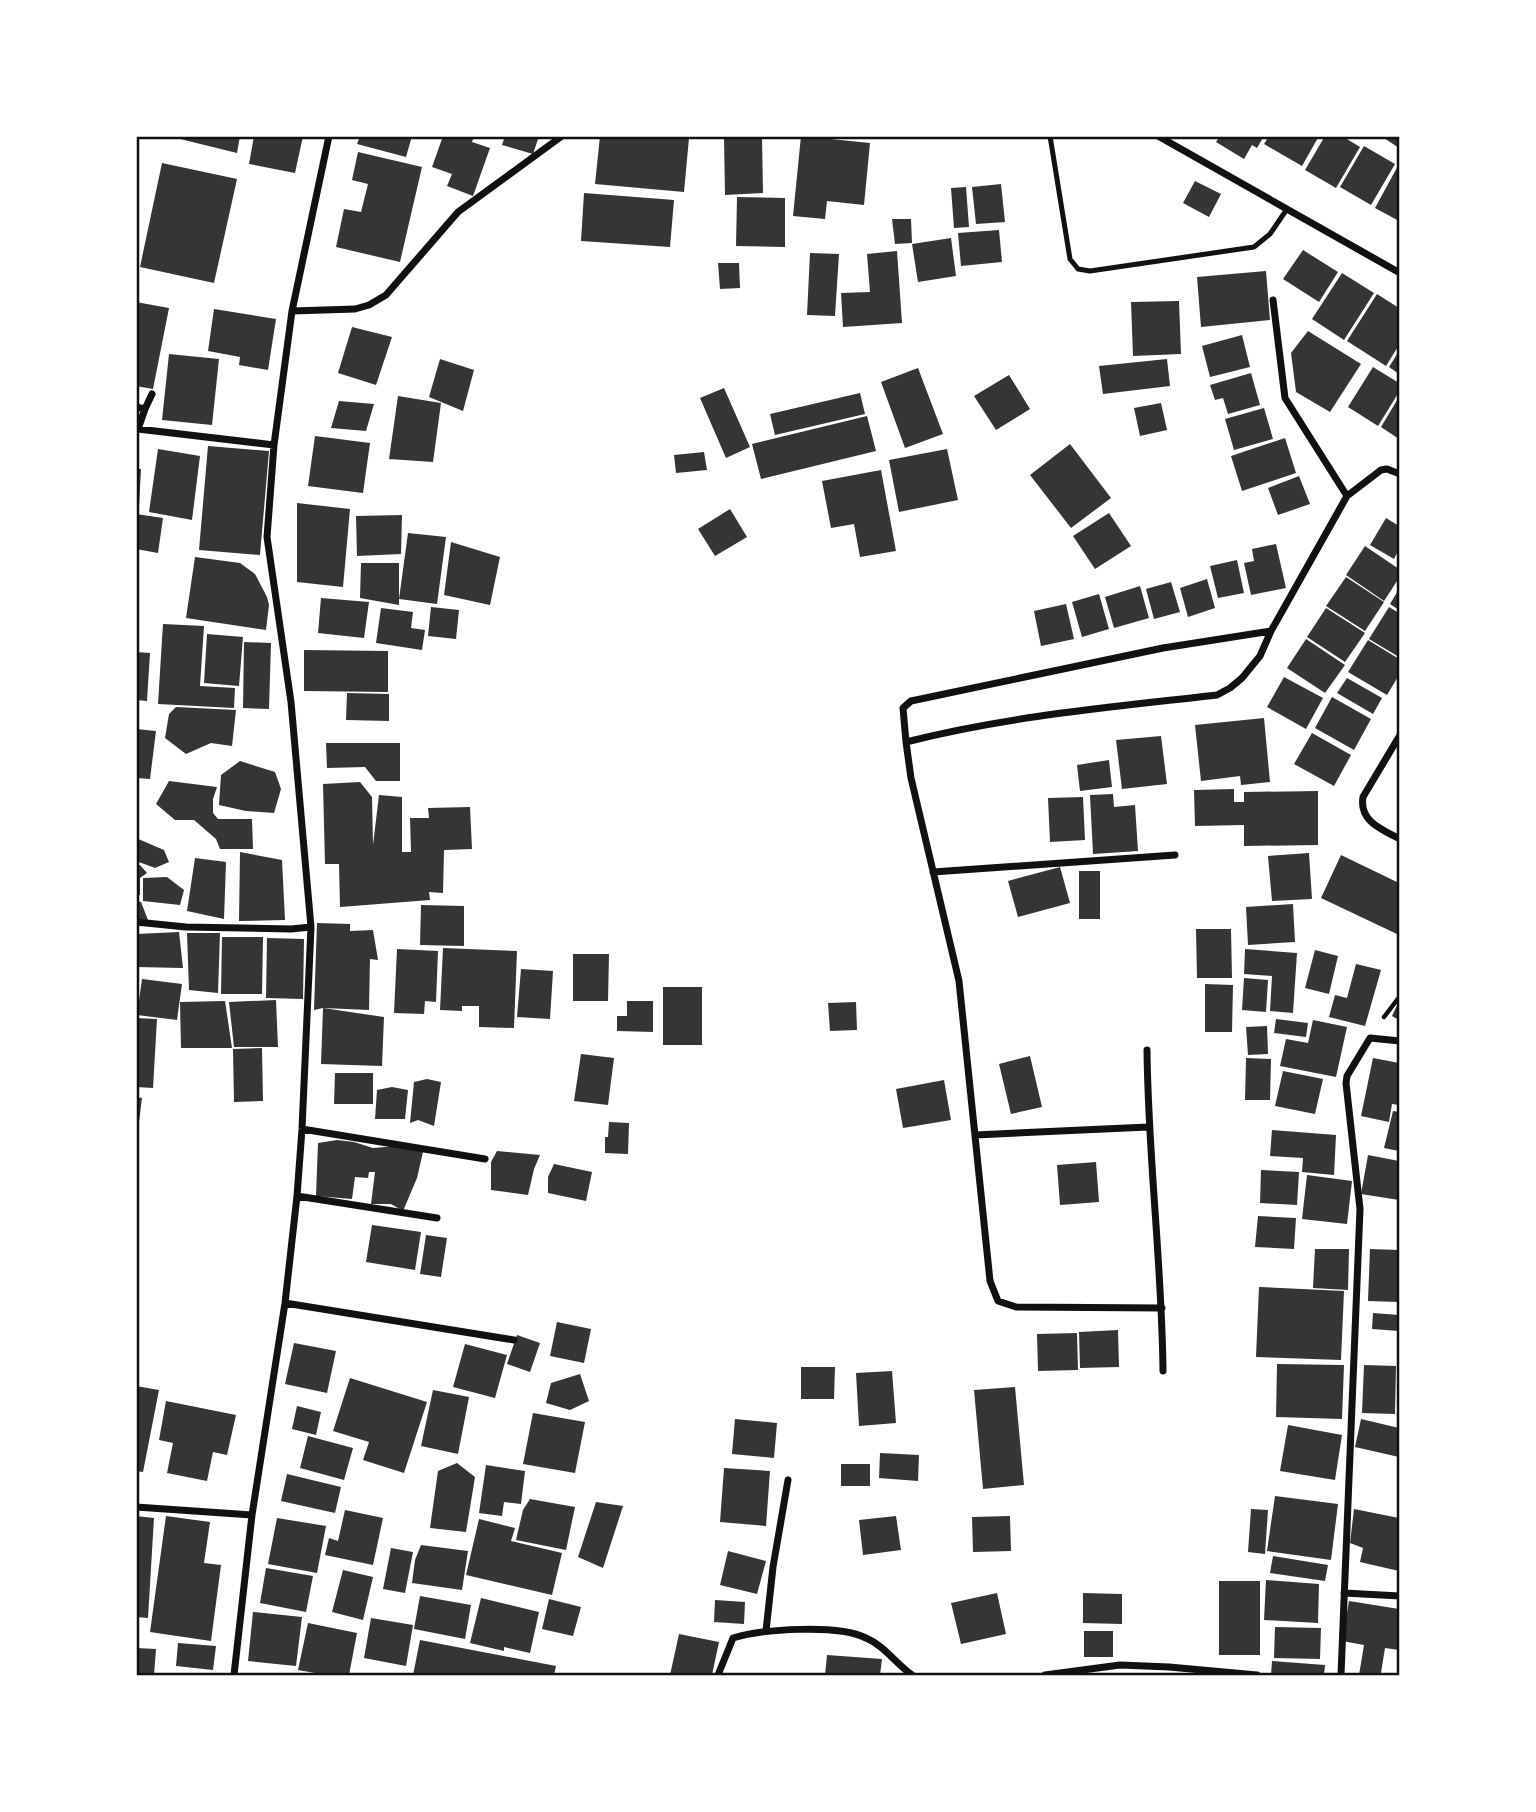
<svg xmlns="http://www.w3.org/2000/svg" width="1536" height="1812" font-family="'Nunito Sans',sans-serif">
<rect width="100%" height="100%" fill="#fff"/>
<path fill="#353535" d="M168 136H240L237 153Z
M254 136H303L295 173 249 164Z
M360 136H412L406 157 357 144Z
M443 136H474L472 142 490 148 473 196 447 186 452 174 432 167Z
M505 136H539L533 154 502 145Z
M600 136 689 138 684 192 595 184Z
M724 136H762L763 193 725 195Z
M801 136 870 143 864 205 827 201 825 219 793 216Z
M1220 136H1264L1257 148 1252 145 1244 159 1216 142Z
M1269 136H1319L1302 166 1264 144Z
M1325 136H1342L1360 147 1336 188 1305 170Z
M1381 136H1399V148Z
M1364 146 1395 164 1371 205 1340 187Z
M358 152 422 167 400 262 336 247 344 209 361 212 368 184 352 180Z
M162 163 237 179 214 283 140 267Z
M1399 164V221L1375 208Z
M1195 181 1221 194 1209 217 1183 203Z
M1001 184 1005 222 976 224 972 187Z
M966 187 969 227 954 228 951 188Z
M584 193 674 200 670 247 581 241Z
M737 197 785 198V247L736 246Z
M892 219H911L912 243 895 244Z
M999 230 1002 262 961 266 958 233Z
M951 238 956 276 918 282 912 244Z
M1303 250 1338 272 1319 302 1283 279Z
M897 251 902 323 843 327 841 293 870 292 867 254Z
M810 253 839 254 835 316 807 315Z
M718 263H739L740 288 720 289Z
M1266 271 1270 320 1201 327 1197 277Z
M1342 273 1374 293 1344 340 1312 319Z
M1377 294 1399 308V345L1386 366 1347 341Z
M1179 301 1181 354 1133 356 1131 302Z
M136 302 169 308 153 389 136 386Z
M214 309 276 319 268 370 239 365 240 357 208 351Z
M352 327 392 337 376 385 338 373Z
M1308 331 1361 364 1330 412 1296 392 1291 353Z
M1242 335 1250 367 1210 377 1202 346Z
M1399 351V374L1389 367Z
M169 354 219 359 212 425 162 420Z
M440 359 474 370 463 411 429 397Z
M1167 359 1170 386 1103 394 1099 366Z
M1373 367 1399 383V392L1378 426 1348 407Z
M918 368 943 434 905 448 881 382Z
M1251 373 1260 405 1228 414 1223 398 1215 400 1210 385Z
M1009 375 1030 409 996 430 974 396Z
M724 388 750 447 726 458 700 398Z
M860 393 865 414 775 435 770 414Z
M398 396 441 403 433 462 389 459Z
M1399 397V439L1381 427Z
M339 401 374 404 366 431 331 428Z
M1161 403 1167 430 1140 436 1134 408Z
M1264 408 1273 439 1234 450 1225 419Z
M867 416 876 451 761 479 752 444Z
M315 436 370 443 363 493 308 486Z
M1285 438 1296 473 1242 491 1231 456Z
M1070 444 1111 498 1071 528 1030 475Z
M208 446 269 451 260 555 199 550Z
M158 449 200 456 192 520 149 512Z
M947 449 958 500 899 512 889 460Z
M704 452 707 470 676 473 674 455Z
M136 469H141L139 507H136Z
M881 470 896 551 860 557 854 524 831 528 822 481Z
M1299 476 1310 504 1278 515 1268 488Z
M297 503 350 509 343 587 297 582Z
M730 509 747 537 715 556 698 529Z
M1109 513 1131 546 1095 569 1073 536Z
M136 514 163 518 158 553 136 549Z
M402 515 401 554 357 556 356 516Z
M1386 518 1399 526V549L1394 559 1370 545Z
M408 533 446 537 437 604 399 599Z
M451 542 500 557 490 605 444 595Z
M1276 544 1286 588 1251 595 1244 563 1254 561 1252 549Z
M1365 546 1399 569V578L1384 601 1346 575Z
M195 557 240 563 255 574 267 597 269 605 266 630 186 618Z
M1237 560 1244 593 1218 598 1210 566Z
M361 563H399V605L360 598Z
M1346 577 1384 602 1365 631 1326 606Z
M1207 579 1215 608 1188 617 1180 588Z
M1171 582 1180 612 1154 619 1146 589Z
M1140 586 1149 618 1114 628 1105 597Z
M1399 589V610L1390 604Z
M1099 594 1109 629 1082 637 1072 602Z
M321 598 369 602 364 638 318 633Z
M1066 604 1074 639 1041 646 1034 611Z
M431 607 459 610 456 639 428 636Z
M1389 607 1399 613V657L1369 639Z
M381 608 413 612 411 628 425 630 422 650 376 643Z
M1326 608 1365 633 1345 662 1307 637Z
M163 624 204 626 200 686 235 688 234 708 158 704Z
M207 634 243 637 239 686 204 683Z
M1306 639 1345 665 1325 693 1287 668Z
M1368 640 1399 659V675L1387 695 1348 672Z
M244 642 271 643 269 709 243 708Z
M304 650 388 651V692L304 691Z
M136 652 150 653 147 701 136 700Z
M1284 677 1323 698 1306 729 1267 707Z
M1347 678 1382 698 1373 714 1337 693Z
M347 693 389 694V721L346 720Z
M1332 697 1371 719 1354 750 1315 728Z
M176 707 236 710 232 746 211 743 186 754 165 738 169 714Z
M1264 718 1270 782 1241 785 1240 776 1201 781 1195 725Z
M136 729 156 731 150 779 136 778Z
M1312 733 1351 755 1334 786 1294 764Z
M1161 736 1167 784 1122 789 1116 740Z
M326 743H400V781H376L365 767 327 768Z
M1109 760 1112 787 1080 791 1077 765Z
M240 761 275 772 281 789 274 813 246 811 219 805 221 775Z
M169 781 217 787 213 799V813L218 819H252L253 849H220L216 839 194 820H175L156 804Z
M360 782 372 797 373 845 379 795 402 797V852H411L410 818H429L428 808 470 807 472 849 444 850 443 893 429 892 430 900 340 907 339 864H325L323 784Z
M1234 789V802H1244V792L1318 791V845L1244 846V825L1195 826 1194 790Z
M1113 794 1114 807 1135 805 1138 851 1093 854 1090 795Z
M1083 797 1085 840 1050 842 1048 798Z
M136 838 164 850 169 862 155 868 136 861Z
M240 852 282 860 285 920 239 921Z
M1309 853 1312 899 1272 901 1268 856Z
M1341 855 1399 883V935L1321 898Z
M195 858 226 862 224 919 187 911Z
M136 865H140L147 873 140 878V895H136Z
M1060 867 1070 903 1018 917 1008 881Z
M1079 871H1100V919H1079Z
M167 877 184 890 180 905 143 901V878Z
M136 901 141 902 148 920 136 919Z
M1293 904 1295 942 1248 945 1246 907Z
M421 905 464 906V946L420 945Z
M317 923 350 924V931L373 930 378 960 370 959 369 1010 323 1008 384 1017 382 1066 321 1064 323 1008 314 1010Z
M1196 929H1231L1232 978H1197Z
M179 932 183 968 136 967V934Z
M187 933H220L218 993 189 990Z
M222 937H263L262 994H221Z
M267 938 304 939 303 999 266 998Z
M443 948 517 951 514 1028 479 1027V1006H462V1011L440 1010Z
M397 949 438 951 436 1002 425 1001 424 1014 394 1013Z
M1245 949 1297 953 1293 1013 1270 1011 1272 976 1244 974Z
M1315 950 1338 956 1329 994 1305 988Z
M573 954H609L608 1001H573Z
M1356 964 1381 970 1365 1026 1329 1017 1335 995 1347 998Z
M521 969 553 971 550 1019 517 1017Z
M1244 978 1268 980 1266 1012 1242 1010Z
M142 979 182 984 177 1020 137 1015Z
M1205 984 1233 985 1232 1032H1205Z
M663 987H702V1045H663Z
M276 1000 278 1047H234L229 1002Z
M225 1001 232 1048H181L180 1002Z
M627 1001H653V1032L617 1031V1016H627Z
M1399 1001V1020L1392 1016Z
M856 1002 857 1030 830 1031 828 1003Z
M136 1018 157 1019 153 1088 136 1087Z
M1276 1019 1308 1023 1306 1037 1274 1033Z
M1313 1020 1347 1027 1336 1077 1280 1066 1286 1039 1308 1043Z
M1267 1026 1268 1054 1248 1055 1246 1027Z
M262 1048 263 1101 234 1102 233 1049Z
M581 1054 614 1058 608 1105 574 1101Z
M1030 1056 1042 1107 1011 1114 999 1064Z
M1246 1058 1271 1059 1270 1100H1245Z
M1373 1058 1399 1063V1105L1392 1104 1389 1122 1361 1116Z
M1283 1071 1323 1079 1315 1114 1275 1106Z
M335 1073H373V1104H334Z
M427 1079 441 1082 434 1126 418 1120 410 1123 414 1082Z
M944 1080 951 1120 903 1128 896 1089Z
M392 1087 408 1090 405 1119H375L377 1090Z
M136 1097 142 1098 138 1130H136Z
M1393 1111 1399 1112V1151L1384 1148Z
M609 1122 629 1123 628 1154 605 1153V1137H608Z
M1272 1130 1336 1135 1334 1175 1302 1172 1303 1158 1270 1156Z
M337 1140 354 1142 373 1148 397 1146 423 1152 417 1178 403 1211 391 1204H371L375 1172H369L368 1178 355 1177 352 1199 316 1196 318 1143Z
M497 1151 540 1155 534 1169 528 1195 491 1190V1162Z
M1368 1155 1399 1161V1200L1361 1194Z
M1096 1162 1099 1202 1060 1205 1057 1165Z
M554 1164 592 1172 586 1201 548 1193V1177Z
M1261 1170 1299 1172 1297 1205 1260 1203Z
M1307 1175 1352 1181 1347 1224 1302 1219Z
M1258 1216 1296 1218 1294 1249 1255 1247Z
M372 1225 421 1232 415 1270 366 1262Z
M426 1235 447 1238 441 1277 420 1274Z
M1315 1249H1349L1348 1290 1313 1288Z
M1370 1249 1399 1250V1302L1368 1301Z
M1259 1287 1344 1291 1341 1360 1256 1357Z
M1373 1313 1399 1315V1331L1372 1329Z
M557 1322 591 1329 584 1363 550 1356Z
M1118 1330 1119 1367 1080 1368 1079 1332Z
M1077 1333 1078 1370 1038 1371 1037 1334Z
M517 1335 540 1343 530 1372 507 1364Z
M294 1343 336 1351 327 1393 285 1384Z
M465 1344 507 1355 495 1398 453 1387Z
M1277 1364 1344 1365 1342 1419 1276 1417Z
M1364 1365 1396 1366 1395 1414 1362 1413Z
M801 1367H835L834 1399H801Z
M892 1371 896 1423 859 1426 856 1373Z
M580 1374 589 1401 570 1410 546 1403 551 1383Z
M350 1378 427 1402 404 1473 363 1460 369 1442 333 1431Z
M136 1386 159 1390 143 1472 136 1471Z
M1015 1387 1024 1485 983 1489 974 1390Z
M433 1390 469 1397 458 1454 421 1446Z
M166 1401 236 1415 227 1455 213 1452 207 1481 167 1473 173 1443 159 1440Z
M297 1406 321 1412 316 1435 292 1429Z
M533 1413 585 1422 575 1473 523 1464Z
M735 1419 777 1423 774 1458 732 1454Z
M1361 1419 1399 1428V1457L1355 1447Z
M1288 1425 1342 1435 1335 1480 1280 1471Z
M308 1436 353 1448 344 1480 300 1468Z
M880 1453 919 1455 918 1481 879 1478Z
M457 1463 475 1477 466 1532 430 1528 438 1471Z
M841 1464H870V1486H841Z
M486 1465 525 1471 521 1504 504 1502 502 1516 479 1513Z
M724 1468 770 1471 766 1526 720 1522Z
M287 1474 341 1487 335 1513 281 1501Z
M1275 1496 1338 1504 1331 1560 1267 1551Z
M530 1499 575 1507 566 1550 516 1540 523 1510Z
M596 1502 623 1506 603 1568 578 1557Z
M1251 1509 1268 1510 1265 1554 1248 1552Z
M1354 1509 1399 1518V1571L1360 1562 1363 1548 1350 1543Z
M345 1510 383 1518 373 1565 325 1555 329 1538 338 1541Z
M136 1516 154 1518 148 1618 136 1617Z
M166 1516 210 1522 204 1563 221 1565 211 1641 150 1632Z
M896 1516 901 1550 863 1555 859 1520Z
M1010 1516 1011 1551 973 1552 972 1517Z
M277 1518 326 1526 317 1573 268 1564Z
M479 1519 515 1528 511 1541 562 1553 552 1595 466 1575Z
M421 1545 468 1551 462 1590 412 1583 415 1560Z
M391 1548 413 1552 405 1593 383 1589Z
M728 1551 766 1561 757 1594 720 1585Z
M1273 1556 1328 1565 1325 1581 1270 1573Z
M266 1568 313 1576 306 1612 260 1603Z
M343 1570 373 1577 363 1620 332 1612Z
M1266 1580 1319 1584 1318 1623 1264 1620Z
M1219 1581H1260V1655H1219Z
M997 1593 1006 1634 961 1644 951 1603Z
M1083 1593 1122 1594V1624L1083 1623Z
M420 1596 471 1605 465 1639 414 1629Z
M481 1598 539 1612 530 1653 504 1647V1651L470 1643Z
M549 1599 581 1607 573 1636 542 1629Z
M715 1600 745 1602 744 1624 714 1622Z
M1349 1601 1399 1609V1650L1385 1648 1381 1673 1386 1675H1359L1364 1645 1342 1641Z
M253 1612 302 1617 296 1666 248 1661Z
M371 1618 413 1625 406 1666 364 1658Z
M308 1623 357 1633 349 1675H326L298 1670Z
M1275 1627 1321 1628 1320 1659 1274 1658Z
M1084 1631H1113V1657H1084Z
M679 1634 719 1642 712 1675H670Z
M420 1640 556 1666 554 1675H413Z
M178 1643 216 1646 213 1670 176 1666Z
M136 1648 156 1649 154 1675H136Z
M827 1655 882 1659 880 1675H825Z
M1272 1661 1325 1665 1324 1675H1271Z"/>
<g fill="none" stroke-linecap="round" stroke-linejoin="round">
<path stroke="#111" stroke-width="4.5" d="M1384 1017 1400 996"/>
<path stroke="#111" stroke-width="5" d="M1050 136 1070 259 1078 269 1090 271 1254 247 1270 234 1287 209"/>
<path stroke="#111" stroke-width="7" d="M1158 136 1400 273
M1273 300 1285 398 1347 496
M292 311 355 309 369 305 386 295 458 212 562 136
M136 407 145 409 138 429 274 445
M145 409 152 394
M1400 735 1363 797C1359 821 1381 829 1400 839
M906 742 903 708 911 701 1163 648 1271 631
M933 872 1175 855
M136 922 186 927 291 929 311 927
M1147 1050C1148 1157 1162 1264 1163 1371
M302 1129 485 1159
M975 1135 1148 1127
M297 1196 437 1218
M285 1303 514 1340
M1162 1308 1016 1307 998 1301 990 1281 959 981 911 778 906 742C1008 716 1113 707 1217 695L1230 688 1242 678 1260 656 1271 631 1347 496 1381 470 1387 469 1400 474
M136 1507 252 1515
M1344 1593 1400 1596
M766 1631 773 1567 788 1480
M234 1675 252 1515 285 1303 297 1196 302 1129 311 927 291 702 267 537 274 445 292 311 329 136
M718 1675 733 1638C762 1629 838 1624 866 1638 885 1646 896 1664 912 1675
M1045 1675 1120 1665 1169 1667 1257 1675
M1341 1675 1360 1209 1346 1083 1347 1076 1370 1038 1400 1041"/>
</g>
<rect width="1536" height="1812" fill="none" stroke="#ffffff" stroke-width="276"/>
<rect x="138" y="138" width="1260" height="1536" fill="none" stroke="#111" stroke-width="2.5"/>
</svg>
